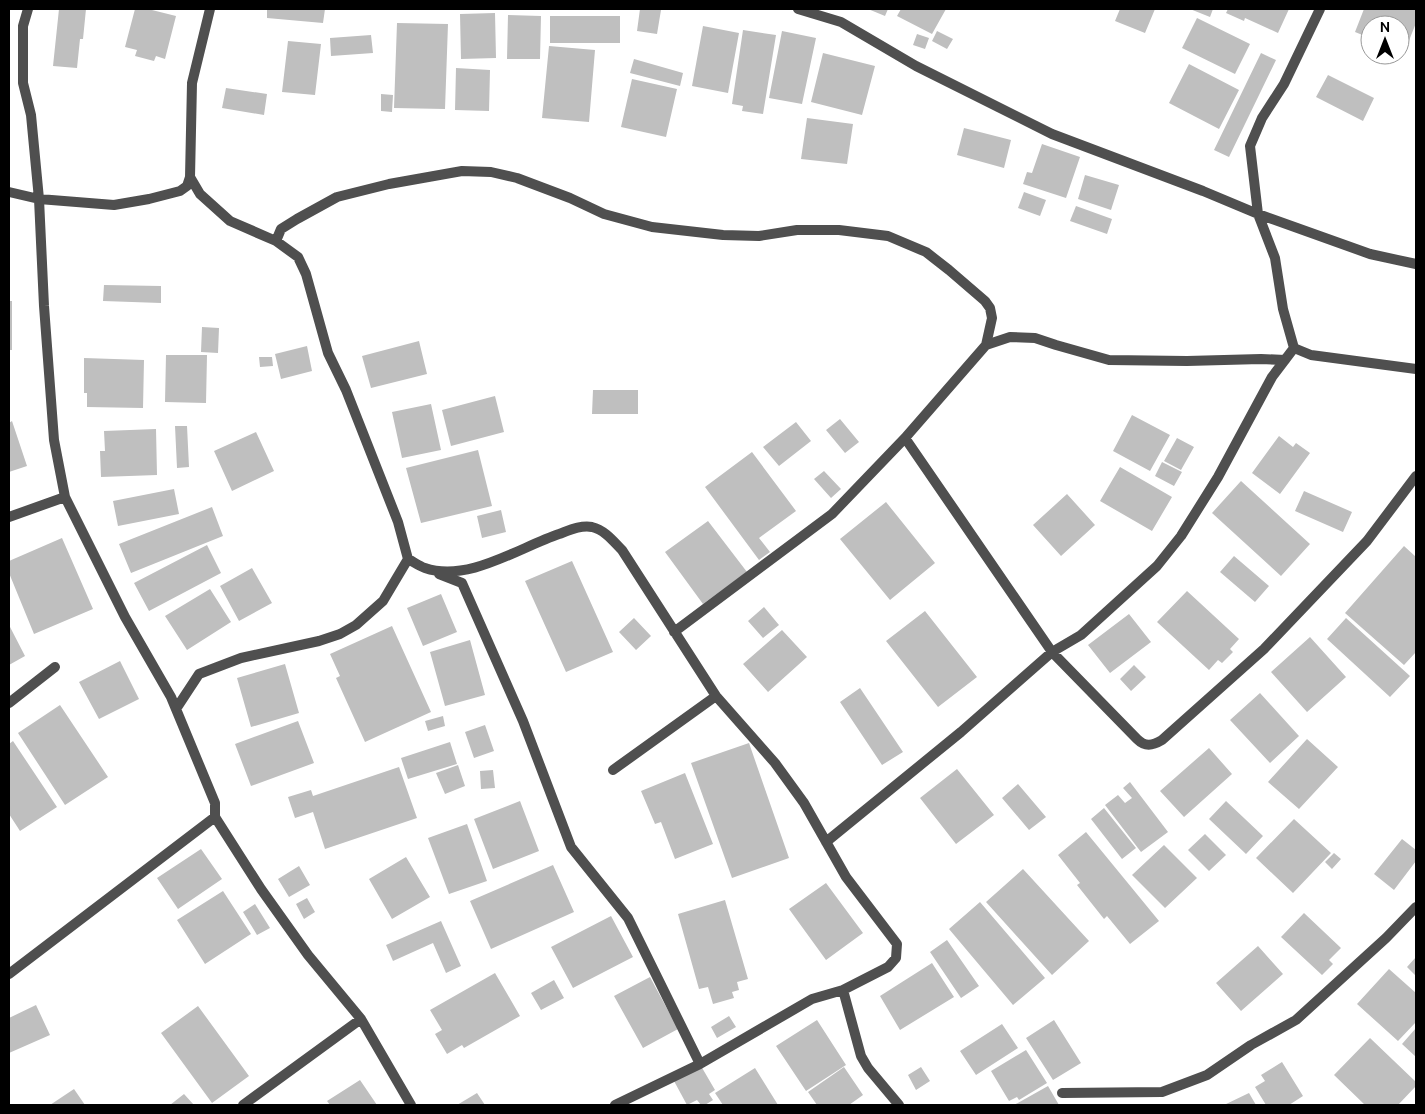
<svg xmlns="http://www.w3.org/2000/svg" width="1425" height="1114" font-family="Ubuntu,sans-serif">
<rect width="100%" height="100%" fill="#fff"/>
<path fill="#bfbfbf" d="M59 9H86L83 39H80L77 68 53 66Z
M135 9H148L176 16 165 59 156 56 154 61 135 56 137 50 125 47Z
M267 9H325L323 23 267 18Z
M640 9 661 10 657 34 637 31Z
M868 9H888L885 16Z
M901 9H946L932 34 897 16Z
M1120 9H1155L1145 33 1115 21Z
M1190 9H1213L1210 17Z
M1228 9H1289L1278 33 1245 18 1244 21 1226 13Z
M1364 9H1416V23L1404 53 1400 51V25H1370V38L1355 32Z
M495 13 496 58 461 59 460 14Z
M508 15 541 16 540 59H507Z
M550 16H620V43H550Z
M1197 18 1250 44 1235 74 1182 48Z
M397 23 448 24 445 109 394 108Z
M703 26 739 33 728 93 692 86Z
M743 30 776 35 763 114 742 111 743 106 732 104Z
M782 31 816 38 802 104 769 98Z
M937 31 953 39 947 49 932 41Z
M917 34 929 38 925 49 913 45Z
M371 35 373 53 331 56 330 38Z
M288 41 321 44 315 95 282 92Z
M549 46 595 50 589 122 542 118Z
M823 53 875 66 862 115 811 102Z
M1261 53 1276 60 1229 157 1214 150Z
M634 59 683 73 680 86 630 73Z
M1189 64 1239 90 1219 129 1169 103Z
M456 68 490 70 489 111 455 110Z
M1328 75 1374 98 1363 121 1316 97Z
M632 79 677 89 666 137 621 127Z
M226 88 267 94 264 115 222 108Z
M381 94 393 95 392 112 381 111Z
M807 118 853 124 847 164 801 159Z
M964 128 1011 140 1004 168 957 155Z
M1042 144 1080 157 1066 198 1023 184 1027 172 1032 173Z
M1085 175 1119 185 1111 210 1078 199Z
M1024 192 1046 200 1040 216 1018 208Z
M1076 206 1112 219 1107 234 1070 221Z
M104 285 161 286V303L103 301Z
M9 301H12V350H9Z
M202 327 219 328 218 353 201 352Z
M419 341 427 374 371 388 362 356Z
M307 346 312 371 281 379 275 354Z
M166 355H207L206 403 165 402Z
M259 357H272L273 366 260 367Z
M84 358 144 360 143 408 87 407V393H84Z
M593 390H638V414H592Z
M495 396 504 432 451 446 442 410Z
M431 404 441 450 402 458 392 412Z
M1132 415 1170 435 1150 471 1113 451Z
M840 419 859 442 845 453 826 430Z
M12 421 27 466 9 472V423Z
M796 422 811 441 779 466 763 447Z
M175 426H187L189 467 177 468Z
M156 429 157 475 101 477 100 451H105L104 431Z
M256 432 274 471 232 491 214 451Z
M1279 436 1293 447 1296 443 1310 453 1280 494 1252 473Z
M1177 438 1194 447 1181 470 1164 461Z
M478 450 492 506 421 523 406 468Z
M752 452 796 511 759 538 770 552 759 560 705 487Z
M1162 462 1182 472 1174 486 1155 476Z
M1120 467 1172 497 1152 531 1100 501Z
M824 471 841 489 831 498 814 479Z
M1241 481 1310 544 1281 576 1212 513Z
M174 489 179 514 118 526 113 501Z
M1304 491 1352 512 1343 532 1295 511Z
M1067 494 1095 525 1061 556 1033 525Z
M886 502 935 563 890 600 840 539Z
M212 507 223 536 131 573 119 544Z
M501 510 506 532 482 538 477 516Z
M708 521 747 572 703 604 665 552Z
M62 538 93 609 34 634 9 573V561Z
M207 545 221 573 149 611 134 583Z
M1404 546 1416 557V652L1404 665 1345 613Z
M1234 556 1269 586 1255 602 1220 572Z
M572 561 613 652 566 672 525 581Z
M252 568 272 603 239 621 220 586Z
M210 589 231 622 187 650 165 616Z
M1187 591 1239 639 1230 649 1233 652 1222 663 1218 660 1209 670 1157 622Z
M441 594 457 632 423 646 407 608Z
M764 607 779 625 763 638 748 621Z
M925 611 977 677 938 707 886 641Z
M1129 614 1151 642 1110 673 1088 645Z
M634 618 651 636 636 650 619 632Z
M1346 618 1410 676 1390 697 1327 639Z
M9 625 25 656 9 665Z
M392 626 431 712 365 742 336 678 340 676 330 654Z
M782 630 807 657 768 692 743 664Z
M1310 637 1346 677 1307 712 1271 672Z
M470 640 485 695 445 706 430 652Z
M120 661 139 699 99 719 79 682Z
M285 664 299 713 251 727 237 678Z
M1134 665 1146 677 1131 691 1120 679Z
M860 688 903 752 882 765 840 702Z
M1260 693 1299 736 1270 763 1230 720Z
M60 705 108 777 65 805 18 733Z
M443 716 445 726 428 731 425 721Z
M298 721 314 763 251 786 235 744Z
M485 725 494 751 474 758 465 732Z
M1307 739 1338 767 1299 809 1268 782Z
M13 741 57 807 20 831 9 814V744Z
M450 742 457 764 408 779 401 758Z
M749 743 789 858 732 878 691 763Z
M1209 748 1232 774 1184 817 1160 791Z
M458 765 465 786 445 794 436 773Z
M399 767 417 818 325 849 313 812 295 818 288 797 311 790 313 796Z
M957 769 994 815 956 844 920 798Z
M493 770 495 788 481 789 480 771Z
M685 773 713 844 675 859 661 822 655 824 641 791Z
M1130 782 1168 832 1141 852 1105 805 1118 795 1125 803 1132 798 1123 788Z
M1018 784 1046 817 1029 830 1002 798Z
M520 801 539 851 493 869 474 819Z
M1226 801 1263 836 1246 854 1209 819Z
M1104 808 1136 848 1122 859 1091 819Z
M1294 819 1331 853 1293 893 1256 858Z
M467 824 487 881 449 894 428 838Z
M1086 832 1159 921 1130 944 1107 916 1104 919 1077 885 1080 883 1058 855Z
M1205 834 1226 855 1209 871 1188 850Z
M1402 839 1416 850V861L1394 890 1374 874Z
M1164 845 1197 878 1165 908 1132 875Z
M201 849 222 879 178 909 157 878Z
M1334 853 1341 859 1332 869 1325 862Z
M406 857 430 897 392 919 369 879Z
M553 865 574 912 491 949 470 901Z
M299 866 310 885 289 897 278 879Z
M1023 869 1089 941 1052 975 986 902Z
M826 883 863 933 826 960 789 909Z
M223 891 251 934 205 964 177 920Z
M307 898 315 912 304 919 296 904Z
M725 900 748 979 737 982 739 990 732 992 734 998 713 1004 708 987 699 989 678 914Z
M980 902 1045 978 1013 1005 949 929Z
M255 904 270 928 257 935 243 912Z
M1304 913 1341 948 1329 960 1333 964 1322 975 1281 937Z
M611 916 633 957 573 988 551 947Z
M441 921 461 966 446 973 433 943 393 961 386 945Z
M947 940 979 986 961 998 930 952Z
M1258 946 1283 974 1241 1011 1216 983Z
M1416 957V976L1407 967Z
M932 963 954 997 900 1030 880 996Z
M1389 969 1416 993V1022L1398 1041 1357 1004Z
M495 973 520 1016 464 1048 462 1045 447 1054 435 1034 442 1030 430 1010Z
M650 977 678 1029 643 1048 614 996Z
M554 980 564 998 541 1010 531 993Z
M36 1005 50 1035 9 1053V1018Z
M198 1006 249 1076 212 1103 161 1033Z
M729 1016 736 1027 717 1038 711 1027Z
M817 1020 846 1065 806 1091 776 1046Z
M1054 1020 1081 1063 1053 1080 1026 1038Z
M1002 1024 1018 1048 976 1075 960 1051Z
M1416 1028V1057L1402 1044Z
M1370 1038 1416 1082V1086L1398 1105H1365L1334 1075Z
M1026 1050 1047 1083 1019 1100 1017 1097 1009 1101 991 1071Z
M1282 1062 1303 1096 1289 1105H1266L1255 1087 1265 1081 1261 1075Z
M701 1066 715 1090 709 1094 713 1100 705 1105H701L697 1100 687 1105 674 1081Z
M844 1067 863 1095 849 1105H817L808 1092Z
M921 1067 930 1081 916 1090 908 1075Z
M755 1068 778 1105H723L715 1093Z
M360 1080 377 1105H330L327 1101Z
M1048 1086 1059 1105H1014Z
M74 1089 85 1105H50Z
M477 1093 485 1105H457Z
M1249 1093 1256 1105H1224Z
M184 1094 194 1105H170Z"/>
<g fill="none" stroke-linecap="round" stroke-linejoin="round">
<path stroke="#4f4f4f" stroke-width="10" d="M28 9 23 26V83L31 115 39 199 44 306 54 440 65 497 125 617 171 697 215 803V817L261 889 308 955 361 1019 411 1105
M798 9 841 22 916 66 1052 134 1203 191 1258 214 1370 254 1416 264
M9 192 39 199 114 205 149 199 180 191 187 186 190 177 192 83 210 9
M276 241 281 229 297 219 337 197 389 184 462 171 491 172 517 178 570 198 604 214 652 227 723 235 759 236 797 230H839L888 236 926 252 949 270 985 301 990 308 992 318 986 345
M1294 348 1283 309 1275 258 1258 214 1250 146 1262 118 1284 84 1320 9
M1294 348 1311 355 1416 369
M905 438 1052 652 1137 739C1145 747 1152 746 1162 740L1264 649 1367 541 1416 476
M9 517 65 497
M408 559C414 562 419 566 425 568 468 583 520 547 559 534 570 530 581 525 592 527 605 530 614 542 622 550L716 696 775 763 804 803 846 877 897 944 896 958 888 967 843 990 861 1056 868 1068 899 1105
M439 574 462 583 523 721 571 847 628 918 700 1064
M674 632 832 514 905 438 986 345 1010 337 1035 338 1056 345 1109 360 1187 361 1261 359 1285 360
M9 703 55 667
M176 709 199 674 241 658 319 641 340 634 356 625 383 601 408 559 398 522 346 390 328 353 306 274 298 257 276 241 230 221 200 194 190 177
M613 770 716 696
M826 842 961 732 1052 652 1081 635 1157 566 1181 536 1218 477 1272 377 1294 348
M9 974 215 817
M1062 1093 1162 1092 1207 1075 1251 1045 1296 1020 1386 938 1416 907
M243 1105 361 1019
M615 1105 700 1064 812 999 843 990"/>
</g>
<rect width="1425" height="1114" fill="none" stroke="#000000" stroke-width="20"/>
<g transform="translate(1385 40)"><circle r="24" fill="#ffffff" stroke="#999999"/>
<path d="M0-4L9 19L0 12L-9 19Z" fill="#000000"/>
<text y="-8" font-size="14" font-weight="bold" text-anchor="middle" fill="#000000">N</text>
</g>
</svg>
